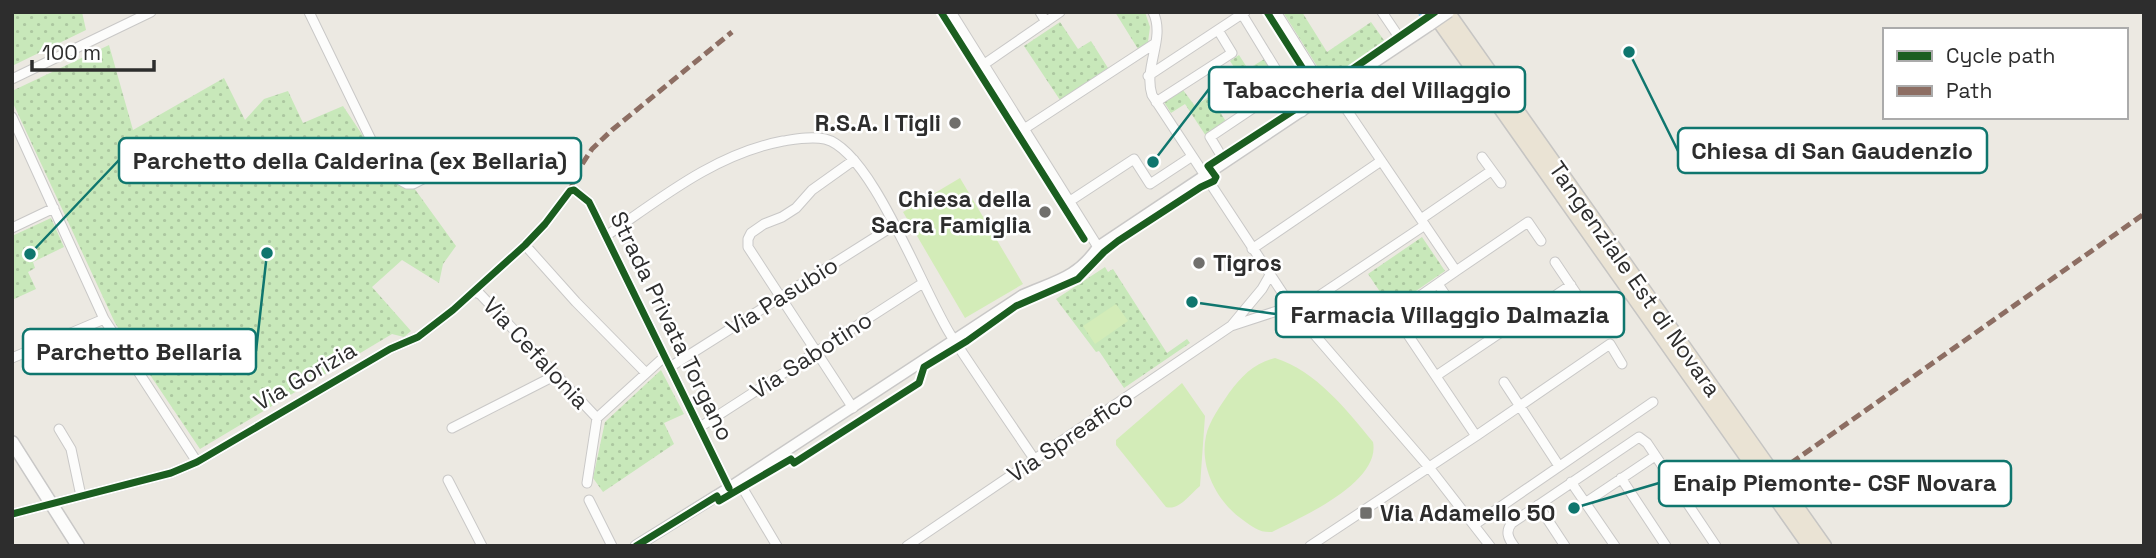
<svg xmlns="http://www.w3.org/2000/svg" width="2156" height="558" font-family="'Space Grotesk',sans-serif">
<defs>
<pattern id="grass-dots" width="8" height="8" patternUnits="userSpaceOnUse" patternTransform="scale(1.75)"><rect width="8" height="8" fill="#c8e8ba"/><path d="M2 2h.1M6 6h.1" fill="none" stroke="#acc7a0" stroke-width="1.8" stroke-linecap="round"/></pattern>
</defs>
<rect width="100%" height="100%" fill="#ece9e2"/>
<path fill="url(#grass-dots)" d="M12 12H82L86 30 12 66Z
M1115 12H1145L1150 27 1148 42 1138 49Z
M1283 12H1302L1327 52 1371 22 1386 43 1331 83 1327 82Z
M1060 22 1078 49 1091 41 1108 68 1060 100 1024 46Z
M109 45 133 130 224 78 245 120 264 99 288 91 303 123 343 106 394 182 406 188H414L456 246 443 264 439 283 402 260 372 287 411 331 404 337 392 334 200 449 115 323 12 101V91Z
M1239 55 1248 69 1266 58 1283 85 1277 89 1269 76 1218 109 1227 123 1206 136 1185 104 1171 113 1164 102 1183 90 1195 106 1240 76 1230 61Z
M51 218 64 247 33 262 35 268 28 272 36 289 12 300V236Z
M1422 237 1445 271 1391 308 1368 274Z
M1105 267 1108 272 1113 269 1167 353 1187 339 1190 343 1124 388 1099 351 1096 352 1056 299Z
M661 370 684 414 664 423 674 444 603 492 593 478 605 422Z"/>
<path fill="#d3ecb8" d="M960 178 1023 284 965 318 903 212Z
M1116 304 1128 321 1095 344 1083 326Z
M1275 358C1316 371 1347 410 1373 442 1381 482 1302 517 1272 532 1260 533 1253 527 1243 520 1218 503 1199 468 1206 436 1209 421 1221 405 1229 393 1242 376 1254 363 1275 358Z
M1182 383 1205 416 1200 486C1190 494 1179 511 1166 507L1116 445V440Z"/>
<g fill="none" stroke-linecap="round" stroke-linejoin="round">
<path stroke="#94ceef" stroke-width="9" d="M1423 14 1425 12"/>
<defs>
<path id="minor" d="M309 12 377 152 398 179 407 184H413L452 164
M951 12 1098 247
M1040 12 1046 22
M1153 12C1166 38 1143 67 1152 95L1295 312 1428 466 1490 546
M1276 12 1328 95
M1382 12 1403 43
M1242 14 1302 112
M983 65 1060 12
M1148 76 1245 12
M12 79 151 12
M1156 102 1232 53 1218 30
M12 117 104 319 197 462
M1024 129 1154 44
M1482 157 1501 183
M1225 162 1210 137 1286 86
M1070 201 1134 159 1150 184 1191 157
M1421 219 1491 171
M12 228 54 208
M606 236C661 198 715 154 783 141 796 139 811 136 825 139 872 150 924 295 952 337 979 378 1007 419 1035 460
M525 245 576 302 646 373
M1252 249 1381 161
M1555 262 1592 317
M1456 271 1528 222 1541 241
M1438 284 1470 332
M474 292 480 294 597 418 664 357
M1295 312 1425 225
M1232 325 1262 289 1270 275
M12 358 104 319
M670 367 893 226
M1436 376 1571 285
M1504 382 1559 466
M853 408 748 247V239L751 233 764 224 782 217 796 208 812 190 854 160
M700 427 923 283
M452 428 556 375
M59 429 71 449 81 496
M1476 436 1610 344 1622 364
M1621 478 1666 546
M448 480 482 546
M739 482 777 546
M1571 482 1615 546
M587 483 597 418
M589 500 612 546
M1585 503 1655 456
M1538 505 1565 546
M12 514 171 473 197 462 390 349 418 337 453 310 525 245 545 224 570 191 574 190 589 202 594 212 729 488
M1474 525 1653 402
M907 546 1231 326 1277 311 1295 312
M1310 546 1476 436 1394 314 1456 271 1334 91
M1514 546C1508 538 1505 531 1512 523L1639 437 1647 443 1716 546"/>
<path id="tertiary" d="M636 546 729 488 1023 295C1055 281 1077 278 1098 247L1430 25"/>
<path id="secondary" d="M12 442 78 546"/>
<path id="trunk" d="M1433 12 1810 546
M1447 12 1824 546"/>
</defs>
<use href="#minor" stroke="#c9c8c7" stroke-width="11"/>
<use href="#tertiary" stroke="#c9c8c7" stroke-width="13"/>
<use href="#secondary" stroke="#c9c8c7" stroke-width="15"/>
<use href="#trunk" stroke="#c6c5c3" stroke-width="17"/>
<use href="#minor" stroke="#fcfcfb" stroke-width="9"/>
<use href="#tertiary" stroke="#fcfcfb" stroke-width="10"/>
<use href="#secondary" stroke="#fcfcfb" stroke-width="12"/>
<use href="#trunk" stroke="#eae3d4" stroke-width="14"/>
<defs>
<path id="tertiary-bridge" d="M1430 25 1449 12"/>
</defs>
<use href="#tertiary-bridge" stroke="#c9c8c7" stroke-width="13" stroke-linecap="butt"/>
<use href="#tertiary-bridge" stroke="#fcfcfb" stroke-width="10"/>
<path stroke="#8d6e63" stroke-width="5" stroke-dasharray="10 5" stroke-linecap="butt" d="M570 191 577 172 592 149 612 130 732 32
M1791 463 2144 214"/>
<defs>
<path id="cycleway" d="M941 12 1084 239
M1316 90 1326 83 1328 86 1435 12
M12 514 171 473 197 462 390 349 418 337 453 310 525 245 545 224 570 191 574 190 589 202 594 212 729 488
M636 546 717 496 719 501 791 459 794 463 919 383 924 367 967 341 1016 306 1078 279 1104 252 1118 241 1201 187 1214 181 1216 177 1208 166 1319 94 1267 12"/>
</defs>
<use href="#cycleway" stroke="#fff" stroke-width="11"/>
<use href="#cycleway" stroke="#1b5e20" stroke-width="7"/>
</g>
<g fill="#706f6c" stroke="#fff" stroke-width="2.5">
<circle cx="955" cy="123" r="7"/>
<circle cx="1045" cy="212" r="7"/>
<circle cx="1199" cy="263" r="7"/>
<rect x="1359" y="506" width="14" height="14" rx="3.5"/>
</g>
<g text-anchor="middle" stroke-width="5" stroke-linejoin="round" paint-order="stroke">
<g font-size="23" font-weight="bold" fill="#2d2d2d" stroke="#fff" text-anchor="end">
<text x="941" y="131">R.S.A. I Tigli</text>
<text x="1031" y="207">Chiesa della<tspan x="1031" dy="26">Sacra Famiglia</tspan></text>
<text x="1213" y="271" text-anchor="start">Tigros</text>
<text x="1380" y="521" text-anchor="start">Via Adamello 50</text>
</g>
<g font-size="23" fill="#2d2d2d" stroke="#fff">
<text transform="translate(1635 279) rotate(55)" y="8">Tangenziale Est di Novara</text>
<text transform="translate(782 296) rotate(-32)" y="8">Via Pasubio</text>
<text transform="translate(672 326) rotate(64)" y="8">Strada Privata Torgano</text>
<text transform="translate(536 353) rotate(47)" y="8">Via Cefalonia</text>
<text transform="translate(811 355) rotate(-33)" y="8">Via Sabotino</text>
<text transform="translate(305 376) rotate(-30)" y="8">Via Gorizia</text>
<text transform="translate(1070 436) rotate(-34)" y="8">Via Spreafico</text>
</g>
</g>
<path fill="none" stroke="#0f766e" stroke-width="2.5" d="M1153 162L1209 89M1629 52L1678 151M30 254L119 160M1192 302L1276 314M267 253L256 351M1574 508L1659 483"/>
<g fill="#0f766e" stroke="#fff" stroke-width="2.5">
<circle cx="1153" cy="162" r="7"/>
<circle cx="1629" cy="52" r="7"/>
<circle cx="30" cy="254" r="7"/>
<circle cx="1192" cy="302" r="7"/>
<circle cx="267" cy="253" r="7"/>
<circle cx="1574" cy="508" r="7"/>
</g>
<g fill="#fff" stroke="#0f766e" stroke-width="2.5">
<rect x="1209" y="67" width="316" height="45" rx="7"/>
<rect x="1678" y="128" width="309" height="45" rx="7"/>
<rect x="119" y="138" width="462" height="45" rx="7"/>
<rect x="1276" y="292" width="348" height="45" rx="7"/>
<rect x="23" y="329" width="233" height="45" rx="7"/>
<rect x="1659" y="461" width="352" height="45" rx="7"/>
</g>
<g font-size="24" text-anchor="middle" font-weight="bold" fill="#2d2d2d">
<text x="1367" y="98">Tabaccheria del Villaggio</text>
<text x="1832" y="159">Chiesa di San Gaudenzio</text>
<text x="350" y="169">Parchetto della Calderina (ex Bellaria)</text>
<text x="1450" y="323">Farmacia Villaggio Dalmazia</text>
<text x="139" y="360">Parchetto Bellaria</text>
<text x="1835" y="491">Enaip Piemonte- CSF Novara</text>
</g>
<rect width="2156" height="558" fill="none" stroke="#2d2d2d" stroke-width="28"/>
<rect x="1883" y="28" width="245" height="91" fill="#ffffff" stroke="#ababab" stroke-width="2"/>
<rect x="1897" y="51" width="35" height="10" fill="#1b5e20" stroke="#ababab" stroke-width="2"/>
<text x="1946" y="63" font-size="21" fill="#2d2d2d">Cycle path</text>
<rect x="1897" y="86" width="35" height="10" fill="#8d6e63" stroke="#ababab" stroke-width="2"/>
<text x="1946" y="98" font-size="21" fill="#2d2d2d">Path</text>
<path d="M32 60v10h122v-10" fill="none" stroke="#2d2d2d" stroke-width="3.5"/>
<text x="42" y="60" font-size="21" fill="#2d2d2d" stroke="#ffffff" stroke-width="5" paint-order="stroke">100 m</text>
</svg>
